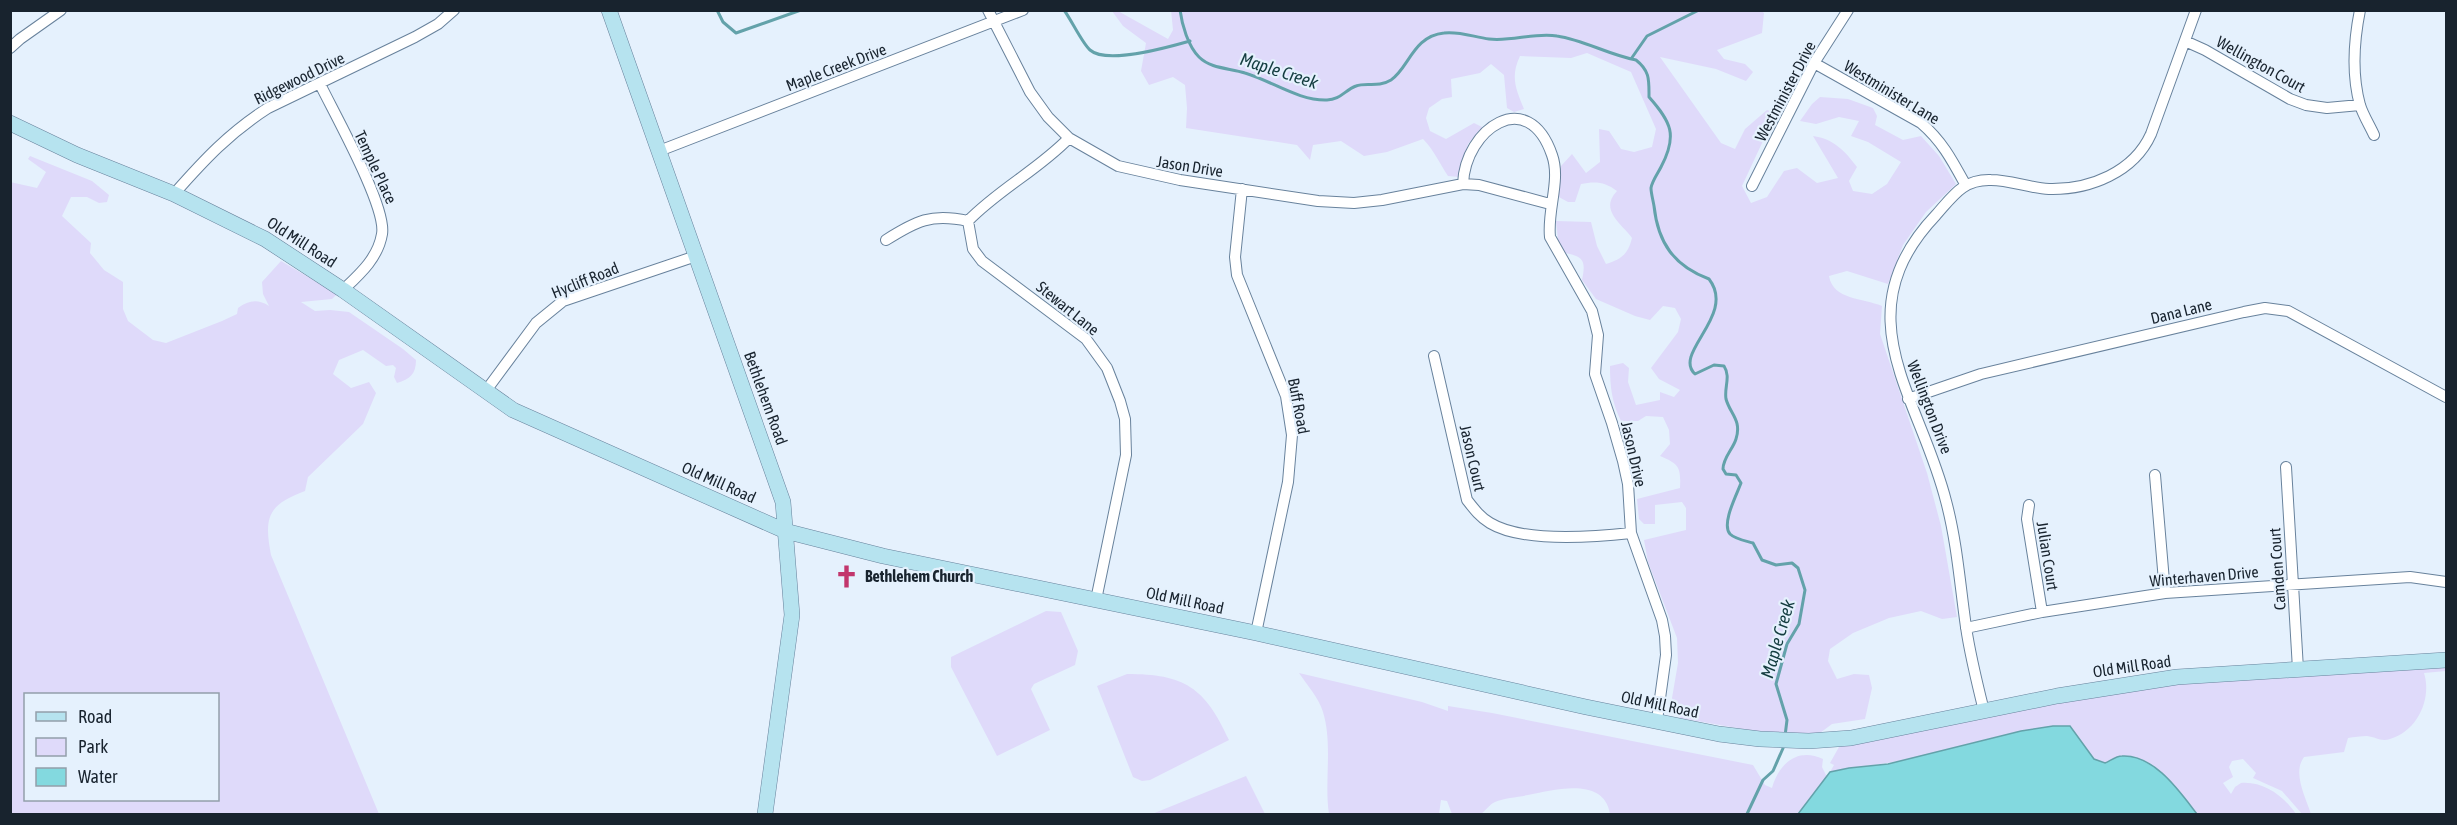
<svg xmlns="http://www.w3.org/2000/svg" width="2457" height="825" font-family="'Asap Condensed',sans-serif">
<rect width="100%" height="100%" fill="#e5f1fd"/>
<path fill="#dfdafa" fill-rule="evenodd" d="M1171 10H1760L1764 13 1762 33 1717 50 1724 59 1745 64 1753 72 1746 81 1716 69 1660 57 1721 143 1735 149 1745 129 1767 110 1776 113 1742 186 1751 203 1767 197 1784 171 1797 168 1817 183 1838 178 1813 136C1834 139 1845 151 1857 167L1849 181 1853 191 1872 194 1887 184 1901 162 1868 142 1851 136 1859 121 1839 117 1816 124 1800 121 1812 104 1820 97 1848 99 1873 108 1877 116 1875 125 1903 140 1921 136 1939 156 1956 184 1926 212 1903 245 1888 284 1847 271 1829 276C1833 300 1863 298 1882 306L1880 334 1927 473 1941 526 1957 617 1942 619 1921 611 1889 618 1853 633 1830 649 1828 661 1837 679 1854 674 1869 675 1872 688 1865 719 1832 724 1816 736 1754 731 1680 718 1672 698 1678 663 1677 638 1648 562 1644 540 1686 530V508L1682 502 1655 505V524H1644L1639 519 1637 499 1680 488C1681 467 1679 464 1660 456L1670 444 1669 430 1663 417 1646 416 1638 421H1621C1612 403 1610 387 1610 366L1623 363 1629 368 1628 382 1636 405 1660 400V392L1674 397 1680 390 1659 379 1651 368 1678 332 1681 319 1675 308 1663 306 1650 320 1635 316 1596 299 1582 280C1586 261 1584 256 1564 253L1558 240 1556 221 1591 222 1597 246 1606 264C1622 259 1628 254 1632 238 1621 223 1599 210 1617 191 1605 182 1596 181 1581 184L1575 202H1568L1557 196 1561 166 1572 154 1586 173 1600 162 1599 129 1609 131 1621 149 1634 152 1652 147 1656 129 1631 72 1587 53 1571 58 1520 56C1510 77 1516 89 1524 109L1514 112 1507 108 1504 75 1491 64 1480 73 1451 79 1452 97 1442 99 1429 108 1426 118 1430 131 1446 139 1474 123 1482 127 1468 144 1459 177 1448 176C1440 164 1434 150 1423 139L1387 152 1364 156 1341 141 1313 145 1310 160 1297 145 1186 128 1187 108 1185 85 1173 77 1149 85 1141 71 1146 43 1123 26 1112 11H1118L1168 39 1173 30Z
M30 156 92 181 109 195 107 202 99 203 87 197H71L62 216 91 243 90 253 104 270 123 282V309L128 321 153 340 166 343 222 321 237 314 238 308C249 300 258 299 269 306L263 294 262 282 281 261 337 294 332 299 301 302 315 311 330 310 349 312 403 349 416 360C416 374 410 379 397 383L394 377 396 368 393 365 386 366 363 350 339 360 333 374 351 388 369 382 376 393 363 424 308 477 305 491C267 505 264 518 271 555L379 814H11L10 182 37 188 46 172 28 159ZM26 694H218V800H26Z
M1046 611 1061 612 1078 651 1075 665 1034 684 1031 689 1050 730 997 756 951 667V657Z
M2446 665V671L2424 673C2432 698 2418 731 2390 739 2381 742 2376 737 2367 736 2361 736 2354 737 2348 738L2344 752 2304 757C2292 773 2306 798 2311 814H2302L2282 791 2253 778 2256 773 2243 759 2232 761 2229 767 2233 777 2223 783 2231 794 2235 787 2241 783C2263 781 2284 796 2296 814H2197L2177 789 2133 757 2119 756 2105 763 2094 759 2070 726C2015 728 1961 747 1908 759 1882 765 1856 766 1830 772L1834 765 1830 763 1839 747 1845 744 2010 711 2189 681Z
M1299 673 1422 702 1448 711V706L1492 713 1753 765 1765 785 1772 788C1779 763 1798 747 1823 759L1822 767 1827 777 1798 814H1610C1604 776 1554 790 1528 795 1518 797 1504 798 1495 802 1490 804 1485 811 1481 814H1452L1447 801 1441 800 1439 814H1329C1324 781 1333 745 1323 712 1319 698 1307 685 1299 673Z
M1127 674C1184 674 1205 687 1229 740L1150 780 1142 781 1133 777 1097 686Z
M1246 776 1265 814H1152Z"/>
<path fill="#83d9df" stroke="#63a2aa" stroke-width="1.5" d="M2053 726H2070L2094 759 2105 763C2110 761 2116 756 2122 756 2154 754 2180 792 2197 814H1798L1830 772 1849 768 1888 764 2021 731Z"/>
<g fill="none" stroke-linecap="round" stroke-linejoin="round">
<path stroke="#63a2aa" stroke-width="3" d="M717 10 723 22 736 33 801 10
M1064 10C1072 21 1082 43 1090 50 1107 65 1169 47 1190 41
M1180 10C1182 25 1188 46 1199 57 1211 69 1230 68 1245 73 1272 81 1299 101 1327 100 1340 100 1345 90 1356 86 1366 82 1378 88 1391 80 1409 68 1413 36 1444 33 1459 31 1474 37 1489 39 1511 42 1535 32 1557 36 1584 40 1609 55 1636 60 1650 71 1649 80 1649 97 1671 122 1678 135 1661 167 1658 173 1652 181 1651 188 1651 193 1653 200 1654 206 1658 243 1674 266 1709 279 1737 315 1672 353 1695 374L1714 365 1724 366C1731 377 1724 387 1726 399 1730 414 1742 420 1736 439 1733 449 1723 458 1723 469L1726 474 1736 475 1741 483C1737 494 1721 524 1730 534 1735 539 1746 541 1753 543L1762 560 1776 565 1792 563 1798 568 1805 590 1799 624 1787 644 1776 684 1787 720 1785 736
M1631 59 1647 36 1699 10
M1747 814 1763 780 1773 771 1784 746"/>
<defs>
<path id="street" d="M988 10 1030 92 1048 117 1069 138 1118 166 1180 180 1318 201 1354 203 1382 200 1463 184 1479 185 1550 204
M2360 10C2354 40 2352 76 2360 105 2363 115 2370 126 2374 135
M2185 41 2205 50 2290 99 2306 105 2327 108 2360 105
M10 48 20 39 61 10
M1814 63 1921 123C1942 141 1952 160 1965 184
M320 84C334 113 387 207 382 234 378 258 360 274 343 290
M1069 138C1038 170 999 189 968 221L973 249 982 261 1086 339 1107 368 1120 401 1125 419 1126 455 1096 600
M659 151 1023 10
M1463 184C1465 129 1528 85 1552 155 1561 180 1547 210 1550 237L1592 311 1598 335 1595 374 1612 423 1623 461 1628 484 1631 533 1662 620 1665 636 1666 655 1657 720
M1752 186 1814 63 1848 10
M1242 189 1235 257 1237 275 1286 396 1292 435 1288 482 1256 633
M174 194C204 160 229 133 268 108L415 37 438 24 454 10
M886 240C916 221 931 213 968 221
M1434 356 1467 500C1474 509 1480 517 1490 523 1523 543 1594 537 1631 533
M485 392 536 323 563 301 696 256
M1908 399 1981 374 2244 312 2265 308 2288 311 2446 397
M2286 467 2298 669
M2155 475 2165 593
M2029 505 2027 519 2042 612
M1966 628 2042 612 2165 593 2410 577 2446 582
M1984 711C1977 683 1970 655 1966 627 1960 585 1957 542 1946 501 1920 397 1841 315 1936 215 1953 196 1963 179 1991 180 2010 180 2029 188 2049 189 2090 190 2134 172 2151 134L2196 10"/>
<path id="secondary" d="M609 10 783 502 792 615 765 814
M10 123 77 155 174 194 265 239 343 290 513 410 785 531 883 556 1256 633 1586 707 1719 734 1760 739 1809 741 1851 738 2057 696 2177 677 2446 660"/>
</defs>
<use href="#street" stroke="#68829c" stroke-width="12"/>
<use href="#secondary" stroke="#68829c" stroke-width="16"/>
<use href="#street" stroke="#fff" stroke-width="10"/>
<use href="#secondary" stroke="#b6e3ef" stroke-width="15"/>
</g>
<defs>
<symbol id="church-bare" viewBox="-9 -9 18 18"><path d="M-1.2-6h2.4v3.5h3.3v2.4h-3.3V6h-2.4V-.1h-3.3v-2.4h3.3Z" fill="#c2366c" stroke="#e5f1fd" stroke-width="2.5" paint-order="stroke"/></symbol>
</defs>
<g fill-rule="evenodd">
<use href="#church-bare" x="830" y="560" width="33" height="33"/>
</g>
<g text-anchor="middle" stroke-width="4.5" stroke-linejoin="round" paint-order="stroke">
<g font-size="16" fill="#18232e" stroke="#e5f1fd">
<text transform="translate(2261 64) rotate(29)" y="6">Wellington Court</text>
<text transform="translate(836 67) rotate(-21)" y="6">Maple Creek Drive</text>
<text transform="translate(299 78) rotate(-26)" y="6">Ridgewood Drive</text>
<text transform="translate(1785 91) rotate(-62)" y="6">Westminister Drive</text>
<text transform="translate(1892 92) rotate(31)" y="6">Westminister Lane</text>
<text transform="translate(1190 166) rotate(9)" y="6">Jason Drive</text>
<text transform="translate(376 167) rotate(65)" y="6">Temple Place</text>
<text transform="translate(302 242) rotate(33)" y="6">Old Mill Road</text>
<text transform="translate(585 280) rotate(-22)" y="6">Hycliff Road</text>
<text transform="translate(1068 308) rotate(39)" y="6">Stewart Lane</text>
<text transform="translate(2181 311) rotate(-14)" y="6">Dana Lane</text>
<text transform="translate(766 398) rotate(70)" y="6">Bethlehem Road</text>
<text transform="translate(1299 406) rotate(79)" y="6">Buff Road</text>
<text transform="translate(1930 407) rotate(69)" y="6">Wellington Drive</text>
<text transform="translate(1634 454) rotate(77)" y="6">Jason Drive</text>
<text transform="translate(1473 458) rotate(77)" y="6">Jason Court</text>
<text transform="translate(719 482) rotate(24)" y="6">Old Mill Road</text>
<text transform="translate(2048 556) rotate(81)" y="6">Julian Court</text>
<text transform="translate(2277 569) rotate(-94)" y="6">Camden Court</text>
<text transform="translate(2204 576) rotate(-5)" y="6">Winterhaven Drive</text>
<text transform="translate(1185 600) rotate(12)" y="6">Old Mill Road</text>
<text transform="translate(2132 666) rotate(-8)" y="6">Old Mill Road</text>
<text transform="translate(1660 704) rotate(12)" y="6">Old Mill Road</text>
</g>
<g font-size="16" font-weight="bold" fill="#18232e" stroke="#e5f1fd" text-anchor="start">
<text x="865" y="582">Bethlehem Church</text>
</g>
<g font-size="18" font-style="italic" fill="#143d40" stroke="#e5f1fd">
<text transform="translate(1279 71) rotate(18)" y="6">Maple Creek</text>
<text transform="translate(1778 639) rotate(-74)" y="6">Maple Creek</text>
</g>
</g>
<rect width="2457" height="825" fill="none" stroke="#18232e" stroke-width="24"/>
<rect x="24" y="693" width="195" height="108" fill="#e5f1fd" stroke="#939faa" stroke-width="1.5"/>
<rect x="36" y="712" width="30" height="9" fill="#b6e3ef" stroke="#939faa" stroke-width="1.5"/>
<text x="78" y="723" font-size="18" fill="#18232e">Road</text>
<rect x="36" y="738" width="30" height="18" fill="#dfdafa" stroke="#939faa" stroke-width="1.5"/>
<text x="78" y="753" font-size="18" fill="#18232e">Park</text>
<rect x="36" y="768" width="30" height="18" fill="#83d9df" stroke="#939faa" stroke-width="1.5"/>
<text x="78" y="783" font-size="18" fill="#18232e">Water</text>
</svg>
